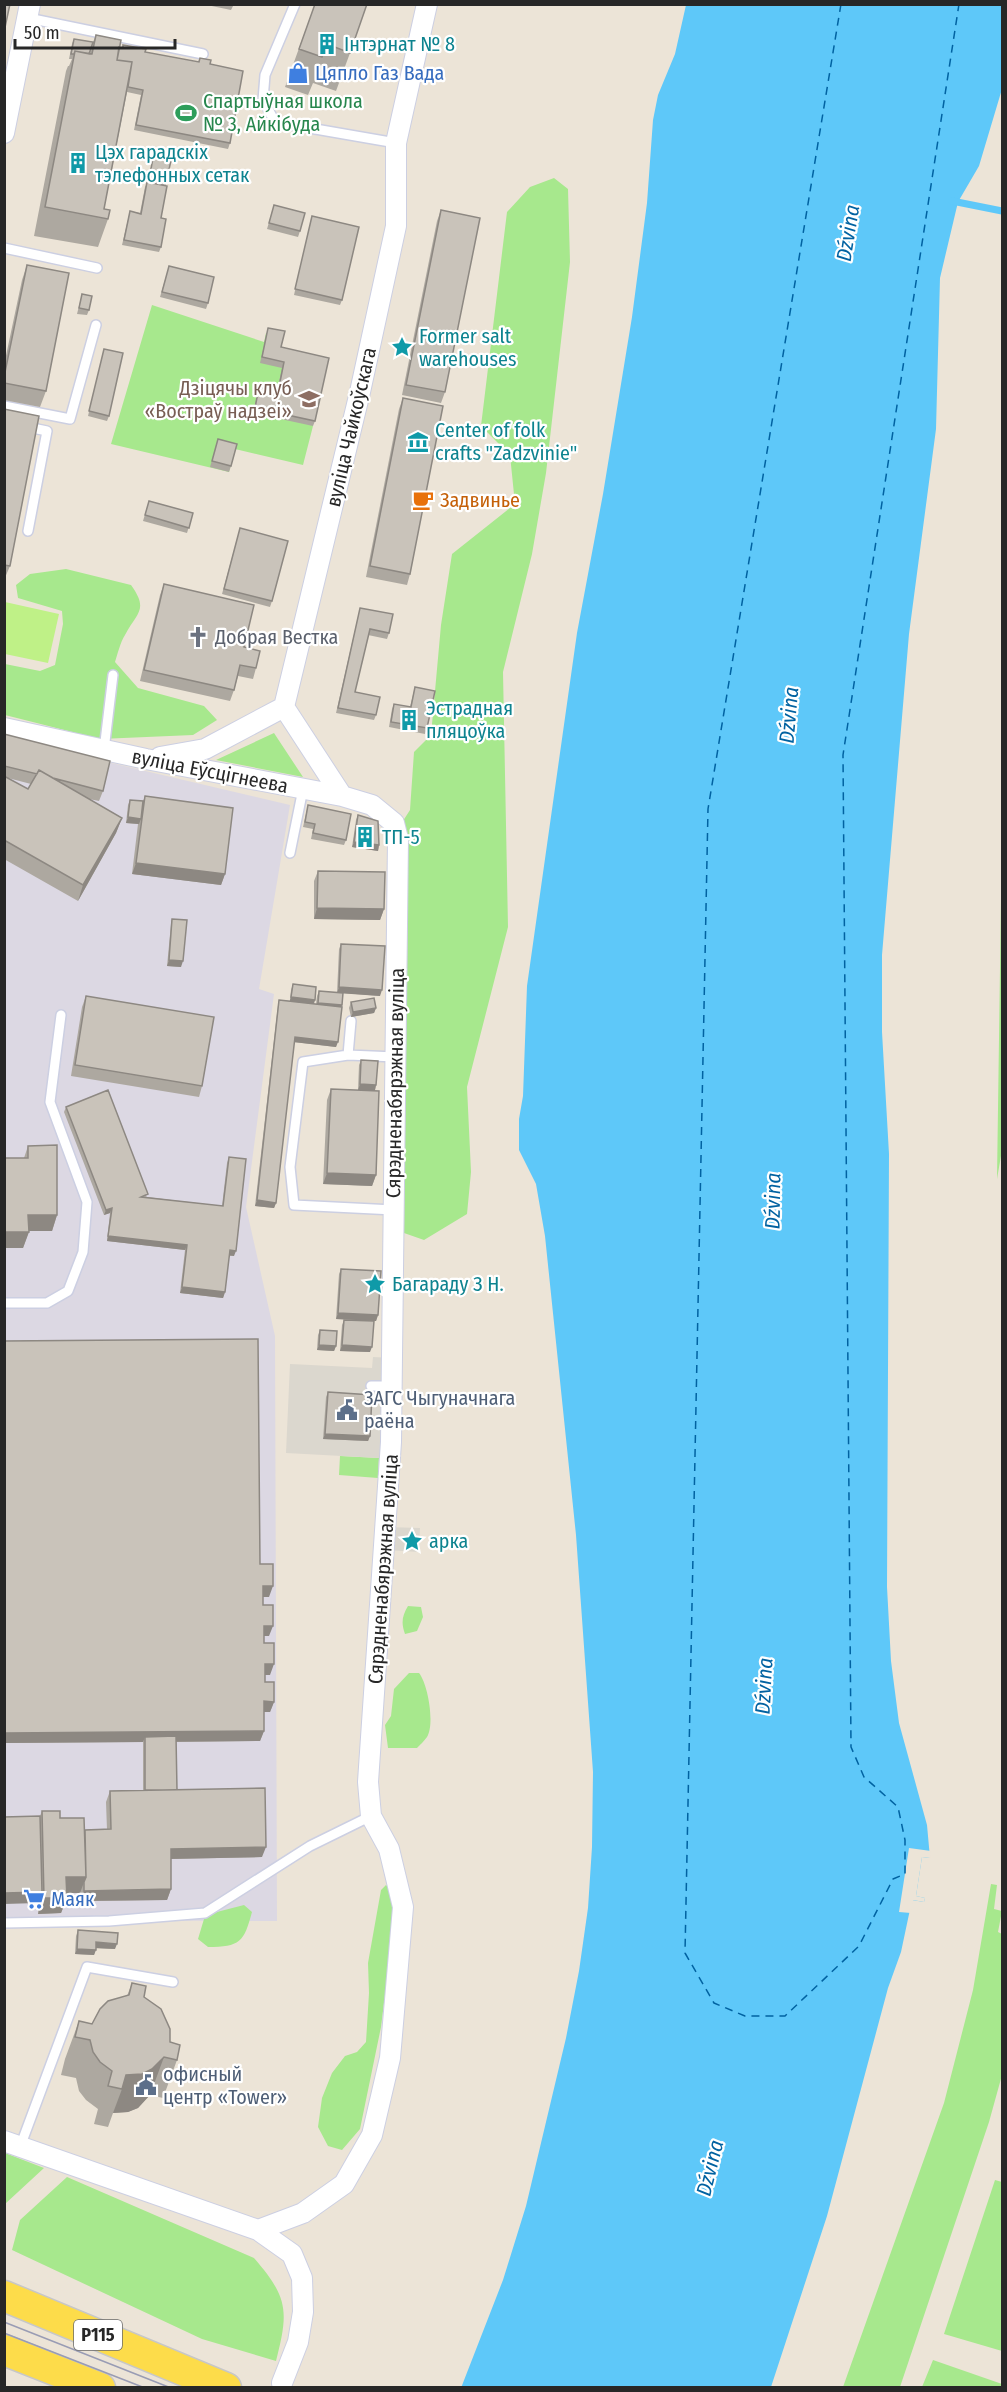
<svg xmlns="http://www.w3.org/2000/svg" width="1007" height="2392" font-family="'Fira Sans Condensed',sans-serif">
<rect width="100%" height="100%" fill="#ece4d7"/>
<path fill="#dcd8e3" d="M5 738 290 805 259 989 274 994 246 1207 275 1336 277 1921 5 1920Z"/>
<path fill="#a7e88d" d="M554 178 568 189 570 262 546 473 532 554 503 672 508 927 467 1087 471 1172 467 1214 424 1240 404 1233 408 890 401 824 410 810 414 752 431 735 441 625 452 554 515 504 510 455 481 426 507 212 530 187Z
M152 305 264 342 266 333 283 336 280 352 313 426 303 465 235 449 229 472 111 444Z
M66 569 131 585C149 610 137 612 125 635 120 643 118 653 115 662L138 688 204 706 217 720 193 735 100 739 5 715V664L40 671 55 665 63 624 62 611 18 598 16 585 30 574Z
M274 733 303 777 216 760Z
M1002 828V1150L997 1179Z
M340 1456 379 1458 378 1478 339 1475Z
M408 1606 421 1607 423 1617 417 1631 405 1634C401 1623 402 1616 408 1606Z
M409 1673H419C428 1684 435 1724 427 1737 424 1741 420 1745 417 1748H388L385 1725 391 1716 394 1689Z
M991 1884 997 1885 994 1909 1002 1911 998 1932 1002 1934V2075L989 2122 900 2387H843L944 2103 973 1990Z
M386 1885 393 1892 394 1922 381 2027 360 2129 342 2150 328 2146 318 2127 322 2098 332 2073 345 2056 357 2052 366 2042 369 1993 368 1963 381 1890Z
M244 1905 252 1912C244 1942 240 1947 208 1947L198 1939 204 1919 213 1913Z
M5 2153 44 2168 5 2204 4 2153Z
M67 2177 254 2258C288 2297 289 2311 276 2361L202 2339 12 2250 20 2220Z
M995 2180 1002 2182V2351L944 2334Z
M933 2360 1002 2384V2387H922Z"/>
<path fill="#bff187" d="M5 602 59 614 48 663 5 654Z"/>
<path fill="#dbd7ce" d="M373 1357 392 1358 389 1478H378L379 1458 286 1453 290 1364 372 1368Z
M386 1527 420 1528 419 1552 385 1550Z"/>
<path fill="#5ec8f9" d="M686 5H1002V89L979 166 958 202 940 278 936 429 909 634 882 955V1032L889 1154 887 1587 891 1661 899 1723 927 1825 930 1858 922 1857 916 1896 925 1898 924 1902 912 1900 901 1952 888 1988 827 2216 771 2387 461 2388 503 2280 526 2206 566 2038 579 1971 588 1908 592 1847 593 1772 576 1535 545 1236 536 1184 519 1150V1119L523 1096 527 986 577 633 603 494 632 317 647 203 653 120 658 95 675 54Z"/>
<path fill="#ece4d7" d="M909 1848 931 1851 930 1858 922 1857 916 1896 925 1898 924 1902 913 1900 911 1913 899 1912Z"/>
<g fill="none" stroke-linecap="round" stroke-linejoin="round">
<path stroke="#5ec8f9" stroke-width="7" d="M952 201 1002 211"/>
<path stroke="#0162a1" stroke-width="1.5" stroke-dasharray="8 6" stroke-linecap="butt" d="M841 4 708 809 685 1953 714 2003 745 2016H785L859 1946 893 1879 905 1874V1840L898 1807 864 1777 851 1747 843 755 959 4"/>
<defs>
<path id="lane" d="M295 4 265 75 263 100 275 122 396 143
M28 18 203 54
M4 248 97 268
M4 406 70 419 96 325
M4 422 47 431 28 531
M104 750 113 675
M290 853 303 789
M348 1055 351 1021
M394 1210 294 1205 290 1167 303 1062 348 1055 396 1057
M4 1303H47L68 1291 83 1252 87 1202 50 1102 61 1015
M371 1386H392
M4 1923 109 1921 205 1913 310 1846 371 1816
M20 2147 87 1967 173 1982"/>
<path id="street" d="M4 133 30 4
M4 728 146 759 342 796 372 805 394 823 398 839 391 1442 368 1782 371 1816 389 1849 403 1907 390 2058 372 2135 344 2184 303 2213 258 2230
M160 757 205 749 284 707
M342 796 284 707 360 392 396 226V143L427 4
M4 2141 258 2230 292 2254 302 2278 303 2312 298 2342 282 2383"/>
<path id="primary" d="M4 2296 226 2388
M4 2350 100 2388"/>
</defs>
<use href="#lane" stroke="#cccfe2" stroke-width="12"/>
<use href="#street" stroke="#cccfe2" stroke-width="22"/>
<use href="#primary" stroke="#c7c7c7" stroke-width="33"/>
<use href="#lane" stroke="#fff" stroke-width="9"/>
<use href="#street" stroke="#fff" stroke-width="20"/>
<use href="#primary" stroke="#fddc4a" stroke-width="30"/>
<path stroke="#999cb4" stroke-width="1.5" d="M4 2322 171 2388
M4 2333 145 2388"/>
</g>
<path fill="#ada8a0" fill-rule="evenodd" d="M202 4H234L231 10Z
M315 4 350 53 336 91 313 83 308 95 285 87Z
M96 35 119 47 122 48 123 45 145 52 198 62 200 58 210 64 230 143 228 149 134 130 141 95 127 92 104 209 108 219 98 247 34 236 66 71 68 66H69L72 59H69L72 44 74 39 93 42Z
M154 152 166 183 161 218V247L159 252 122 245 130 211 140 213 145 187 148 182Z
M274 205 300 231 298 237 267 229Z
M441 210 445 392 441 403 402 395 437 221Z
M312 216 342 300 340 305 294 295Z
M27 265 46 391 40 407 4 400V365L22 280Z
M169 266 208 303 206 309 160 297Z
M82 294 89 310 87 315 77 314Z
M268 328 281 347 315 421 313 426 253 413 259 387 277 391 282 368 260 363Z
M104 349 109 416 107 421 88 416Z
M403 398 410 574 407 585 366 577 399 409Z
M4 409 10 566 4 580Z
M218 439 231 466 229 472 210 467Z
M149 501 193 513 187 533 143 521Z
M240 528 272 601 270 607 222 594Z
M164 584 256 668 253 679 238 676 234 690 230 701 140 681 160 595Z
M360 608 389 633 387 639 368 635 355 692 376 715 374 720 336 713Z
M415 687 427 728 425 734 389 727 392 709 394 704 410 707Z
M4 734 103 791 99 801 89 799 122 818 116 833 78 901 4 859ZM8 778 31 784 28 789Z
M145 796 225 874 221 885 132 874 138 824 126 823 128 805 130 800 143 801Z
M308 805 346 840 344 845 311 839 313 829 303 827Z
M358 815 379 845 378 851 352 847 356 820Z
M318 871 384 909 380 920 314 919V881Z
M172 919 181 967 167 966 171 924Z
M341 944 380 996 343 993 336 1047 294 1042 276 1203 274 1208 255 1206 278 1005 279 1000 290 1001 291 990 293 984 315 1000 314 1004H316L317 996 319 991 337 993 339 949Z
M86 996 202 1086 199 1097 71 1076 82 1007Z
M351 1002 376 1008 374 1013 351 1017 349 1008Z
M361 1060 376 1085 375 1090H358L359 1065Z
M331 1089 376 1175 372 1186 323 1184 327 1100Z
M66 1107 147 1197 222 1206 227 1163 229 1157 234 1256H229L225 1292 223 1298 180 1293 185 1250 107 1241 110 1213 104 1215 64 1112Z
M28 1146 57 1215 52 1231H29L23 1248H4V1158H24Z
M341 1269 378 1315 376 1321 336 1319 339 1274Z
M344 1320 370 1352 340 1351 342 1325Z
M320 1330 336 1346 334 1351 317 1350 318 1335Z
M4 1341 260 1564 269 1597H263V1605L269 1636H264V1643L270 1675H265V1682L274 1702 270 1712H264V1731L260 1741 176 1742 177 1790 262 1857 171 1859V1889L167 1900 80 1901V1893H66L67 1898 61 1913 38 1914 40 1816 42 1811 60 1818 85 1830H107L106 1802 110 1791 143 1790V1742L4 1743Z
M328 1392 370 1436 368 1441 323 1439 326 1397Z
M78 1930 115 1949 96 1948 94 1955 75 1954 76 1936Z
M132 1983 144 1997 170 2042 177 2060 163 2098 150 2095 138 2108 128 2112 113 2113 108 2127 94 2124 98 2109 86 2100 79 2091 76 2078 61 2075 65 2059 79 2021 92 2024 127 1996Z"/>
<path fill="#8d8882" d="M128 817 141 819 139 824 126 823Z
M122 818 116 833 78 901 83 885Z
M354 842 379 845 378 851 352 847Z
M136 863 225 874 221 885 132 874Z
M317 908 384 909 380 920 314 919Z
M169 960 183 961 181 967 167 966Z
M339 987 382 990 380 996 337 993Z
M291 997 315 1000 313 1005 289 1003Z
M318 1003 342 1005 340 1010 316 1008Z
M376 1008 374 1013 351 1017 353 1012Z
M295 1037 338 1042 336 1047 293 1042Z
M360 1084 376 1085 375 1090H358Z
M327 1173 376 1175 372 1186 323 1184Z
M257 1200 276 1203 274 1208 255 1206Z
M112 1208 110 1213 104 1215 106 1210Z
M28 1215H57L52 1231H23Z
M4 1232H29L23 1248H4Z
M108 1236 187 1245 185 1250 107 1241Z
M230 1250 236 1251 234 1256 228 1255Z
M182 1287 225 1292 223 1298 180 1293Z
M338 1313 378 1315 376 1321 336 1319Z
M319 1345 336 1346 334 1351 317 1350Z
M342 1345 372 1347 370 1352 340 1351Z
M325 1434 370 1436 368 1441 323 1439Z
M263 1586H273L269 1597H259Z
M264 1626H273L269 1636H260Z
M265 1664H274L270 1675H261Z
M264 1701 274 1702 270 1712H260Z
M264 1731 260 1741 145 1742V1737L143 1742 4 1743V1733Z
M266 1847 262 1857 167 1859 171 1849Z
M66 1877H86L80 1893H60Z
M171 1889 167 1900 80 1901 84 1891Z
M42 1892 38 1903 4 1904V1893Z
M44 1898H67L61 1913 38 1914Z
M96 1942 117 1944 115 1949 94 1948Z
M77 1949 96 1950 94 1955 75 1954Z
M164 2057 150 2095 138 2108 128 2112 113 2113 122 2089 126 2075Z"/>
<path fill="#c9c3ba" stroke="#8d8882" stroke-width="1.5" d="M4 4H10L4 32Z
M315 4H367L350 53 327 44 322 57 299 49Z
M96 35 121 40 117 60 132 62 104 209 110 210 108 219 45 207 75 51 92 54Z
M74 39 93 42 89 54 75 51 74 54H71Z
M123 45 146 49 145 52 199 62 200 58 211 60 210 64 243 71 230 143 136 125 143 90 128 87 132 62 117 60 119 47 123 48Z
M154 152 172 156 166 183 149 180Z
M147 182 167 186 161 218 166 219 161 247 124 240 130 211 141 214Z
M274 205 305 213 300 231 269 223Z
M441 210 480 218 445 392 406 385Z
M312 216 359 227 342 300 295 289Z
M27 265 69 273 46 391 4 383V377Z
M169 266 214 277 208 303 162 292Z
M82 294 92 296 89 310 79 308Z
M268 328 285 331 281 347 329 358 315 421 255 408 259 387 278 392 284 362 262 357Z
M104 349 123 353 109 416 89 411Z
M403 398 443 406 410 574 370 566Z
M4 409 39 416 10 566 4 565Z
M218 439 237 444 231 466 212 461Z
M149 501 193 513 189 528 145 515Z
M240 528 288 541 272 601 224 589Z
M164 584 254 605 244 647 260 651 256 668 240 665 234 690 144 670Z
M360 608 393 614 389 633 370 629 355 692 380 697 376 715 338 708Z
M415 687 435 691 427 728 391 722 394 704 411 707Z
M4 734 110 761 103 791 53 778 39 770 37 774 4 766Z
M39 770 122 818 83 885 4 840V776L28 789Z
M145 796 233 808 225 874 136 863Z
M130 800 143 801 141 819 128 817Z
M308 805 351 814 346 840 313 833 315 824 305 822Z
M358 815 378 821 379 845 354 842Z
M318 871 385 872 384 909 317 908Z
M172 919 187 920 183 961 169 960Z
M341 944 385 946 382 990 339 987Z
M293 984 316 987 315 1000 291 997Z
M319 991 343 993 342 1005 318 1003Z
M86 996 214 1017 202 1086 75 1065Z
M374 998 376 1008 353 1012 351 1002Z
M279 1000 342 1007 338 1042 295 1037 276 1203 257 1200Z
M361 1060 378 1061 376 1085 360 1084Z
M331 1089 379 1091 376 1175 327 1173Z
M108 1090 148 1194 141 1197 223 1206 229 1157 246 1159 236 1251 230 1250 225 1292 182 1287 187 1245 108 1236 112 1208 106 1210 66 1107Z
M57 1145V1215H28L29 1232H4V1158H28V1146Z
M341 1269 381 1271 378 1315 338 1313Z
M344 1320 374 1321 372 1347 342 1345Z
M320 1330 337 1331 336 1346 319 1345Z
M258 1339 260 1564H273V1586H263V1605H273V1626H264V1643H274V1664H265V1682H274V1702L264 1701V1731L4 1733V1341Z
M328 1392 372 1395 370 1436 325 1434Z
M176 1736 177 1790H145V1737Z
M265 1788 266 1847 171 1849V1889L84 1891V1882L86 1877 85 1830 111 1829 110 1791Z
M42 1811H60V1818H84L86 1877H66L67 1898H44Z
M40 1816 42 1892 4 1893V1817Z
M78 1930 118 1933 117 1944 96 1942V1950L77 1949Z
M132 1983 146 1986 144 1997 161 2009 170 2029V2042L180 2045 177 2060 164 2057 152 2069 142 2074 126 2075 122 2089 108 2086 112 2071 100 2062 93 2052 90 2040 75 2037 79 2021 92 2024 100 2009 108 2001 129 1995Z"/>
<defs>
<symbol id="building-bare" viewBox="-9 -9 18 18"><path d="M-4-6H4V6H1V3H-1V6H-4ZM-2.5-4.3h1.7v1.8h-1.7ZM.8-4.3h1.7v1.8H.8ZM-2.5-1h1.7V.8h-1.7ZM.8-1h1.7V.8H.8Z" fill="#0f9aa8" stroke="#fff" stroke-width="2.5" paint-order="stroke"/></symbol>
<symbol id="shop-bare" viewBox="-9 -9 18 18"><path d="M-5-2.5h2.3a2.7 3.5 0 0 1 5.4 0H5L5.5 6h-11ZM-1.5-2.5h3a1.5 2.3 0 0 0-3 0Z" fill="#3f7fe0" stroke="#fff" stroke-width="2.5" paint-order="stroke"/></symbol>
<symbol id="stadium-bare" viewBox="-9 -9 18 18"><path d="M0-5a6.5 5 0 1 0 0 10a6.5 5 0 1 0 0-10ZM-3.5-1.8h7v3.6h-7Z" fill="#2e9e5b" stroke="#fff" stroke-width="2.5" paint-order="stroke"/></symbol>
<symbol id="sight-bare" viewBox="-9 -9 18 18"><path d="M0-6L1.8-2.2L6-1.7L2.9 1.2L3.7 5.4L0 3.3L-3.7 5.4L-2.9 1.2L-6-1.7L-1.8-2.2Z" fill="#0f9aa8" stroke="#fff" stroke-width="2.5" paint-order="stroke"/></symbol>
<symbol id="school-bare" viewBox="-9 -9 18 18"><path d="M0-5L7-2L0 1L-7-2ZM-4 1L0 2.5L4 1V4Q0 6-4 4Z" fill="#8d6e63" stroke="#fff" stroke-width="2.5" paint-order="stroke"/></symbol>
<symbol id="museum-bare" viewBox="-9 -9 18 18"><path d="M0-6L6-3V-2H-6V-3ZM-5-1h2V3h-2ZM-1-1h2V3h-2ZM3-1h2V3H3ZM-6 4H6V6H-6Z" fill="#0f9aa8" stroke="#fff" stroke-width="2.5" paint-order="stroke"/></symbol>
<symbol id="cafe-bare" viewBox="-9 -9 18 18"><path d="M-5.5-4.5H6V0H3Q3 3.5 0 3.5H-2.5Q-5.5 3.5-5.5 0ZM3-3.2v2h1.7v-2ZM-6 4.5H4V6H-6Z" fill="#e8710a" stroke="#fff" stroke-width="2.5" paint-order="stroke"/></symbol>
<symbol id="church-bare" viewBox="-9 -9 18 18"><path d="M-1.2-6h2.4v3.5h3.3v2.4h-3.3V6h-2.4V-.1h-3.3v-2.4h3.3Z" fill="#6b7280" stroke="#fff" stroke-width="2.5" paint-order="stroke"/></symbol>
<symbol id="civic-bare" viewBox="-9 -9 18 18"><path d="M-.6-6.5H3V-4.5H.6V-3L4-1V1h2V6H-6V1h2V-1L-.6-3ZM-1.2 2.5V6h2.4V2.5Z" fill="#5c6f8a" stroke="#fff" stroke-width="2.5" paint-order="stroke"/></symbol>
<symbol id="supermarket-bare" viewBox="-9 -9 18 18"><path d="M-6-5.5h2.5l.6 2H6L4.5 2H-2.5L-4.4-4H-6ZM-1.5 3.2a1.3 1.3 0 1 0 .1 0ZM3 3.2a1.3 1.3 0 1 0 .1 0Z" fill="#3f7fe0" stroke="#fff" stroke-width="2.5" paint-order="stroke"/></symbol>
</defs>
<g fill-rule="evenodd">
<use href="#building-bare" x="312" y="29" width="30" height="30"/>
<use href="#shop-bare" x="283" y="58" width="30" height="30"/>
<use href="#stadium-bare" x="171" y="98" width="30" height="30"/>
<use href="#building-bare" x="63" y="148" width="30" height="30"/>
<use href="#sight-bare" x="387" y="332" width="30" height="30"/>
<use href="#school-bare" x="294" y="384" width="30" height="30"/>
<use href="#museum-bare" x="403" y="427" width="30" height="30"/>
<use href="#cafe-bare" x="408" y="485" width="30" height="30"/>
<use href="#church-bare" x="183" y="622" width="30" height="30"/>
<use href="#building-bare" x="394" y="705" width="30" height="30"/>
<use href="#building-bare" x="350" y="822" width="30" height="30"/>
<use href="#sight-bare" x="360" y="1269" width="30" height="30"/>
<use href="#civic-bare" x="332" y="1395" width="30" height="30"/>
<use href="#sight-bare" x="397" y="1526" width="30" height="30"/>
<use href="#supermarket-bare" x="19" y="1884" width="30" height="30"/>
<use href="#civic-bare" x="131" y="2070" width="30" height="30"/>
</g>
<g text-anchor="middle" stroke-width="4.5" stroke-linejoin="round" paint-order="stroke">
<rect fill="#fff" stroke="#686868" stroke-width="1.5" x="74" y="2320" width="48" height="30" rx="4.5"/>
<g font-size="18" font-weight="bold" fill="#272727">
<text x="98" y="2341">Р115</text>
</g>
<g font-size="20" fill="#0d838f" stroke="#fff" text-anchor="start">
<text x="344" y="51">Інтэрнат № 8</text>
<text x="95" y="159">Цэх гарадскіх<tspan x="95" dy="23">тэлефонных сетак</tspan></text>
<text x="419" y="343">Former salt<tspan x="419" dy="23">warehouses</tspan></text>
<text x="435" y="437">Center of folk<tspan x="435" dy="23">crafts "Zadzvinie"</tspan></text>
<text x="426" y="715">Эстрадная<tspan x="426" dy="23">пляцоўка</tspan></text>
<text x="382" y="844">ТП-5</text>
<text x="392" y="1291">Багараду З Н.</text>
<text x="429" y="1548">арка</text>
</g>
<g font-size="20" fill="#366cbe" stroke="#fff" text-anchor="start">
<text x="315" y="80">Цяпло Газ Вада</text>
<text x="51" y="1906">Маяк</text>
</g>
<g font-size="20" fill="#27864d" stroke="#fff" text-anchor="start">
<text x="203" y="108">Спартыўная школа<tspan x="203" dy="23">№ 3, Айкібуда</tspan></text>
</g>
<g font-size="20" fill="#785e54" stroke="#fff" text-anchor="end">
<text x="292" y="395">Дзіцячы клуб<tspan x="292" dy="23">«Востраў надзеі»</tspan></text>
</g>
<g font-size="20" fill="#272727" stroke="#fff">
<text transform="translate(351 427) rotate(-77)" y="7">вуліца Чайкоўскага</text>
<text transform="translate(210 771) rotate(11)" y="7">вуліца Еўсцігнеева</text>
<text transform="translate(395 1083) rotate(-89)" y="7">Сярэдненабярэжная вуліца</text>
<text transform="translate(383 1569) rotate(-86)" y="7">Сярэдненабярэжная вуліца</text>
</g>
<g font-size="20" fill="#c56008" stroke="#fff" text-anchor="start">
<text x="440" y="507">Задвинье</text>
</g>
<g font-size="20" fill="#5b616d" stroke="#fff" text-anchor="start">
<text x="215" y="644">Добрая Вестка</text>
</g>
<g font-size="20" fill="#4e5e75" stroke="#fff" text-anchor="start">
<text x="364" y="1405">ЗАГС Чыгуначнага<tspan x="364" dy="23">раёна</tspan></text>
<text x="163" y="2081">офисный<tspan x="163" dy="23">центр «Tower»</tspan></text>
</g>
<g font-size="21" font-style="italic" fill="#0162a1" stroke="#fff">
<text transform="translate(848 233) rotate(-81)" y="7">Dźvina</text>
<text transform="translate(789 715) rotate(-85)" y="7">Dźvina</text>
<text transform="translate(773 1201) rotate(-89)" y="7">Dźvina</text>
<text transform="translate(764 1686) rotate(-87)" y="7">Dźvina</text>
<text transform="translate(710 2168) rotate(-76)" y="7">Dźvina</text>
</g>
</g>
<rect width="1007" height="2392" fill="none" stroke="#272727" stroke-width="12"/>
<path d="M15 39v9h160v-9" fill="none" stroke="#272727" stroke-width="3"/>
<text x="24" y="39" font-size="18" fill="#272727" stroke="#ffffff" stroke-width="4.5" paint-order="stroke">50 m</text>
</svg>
